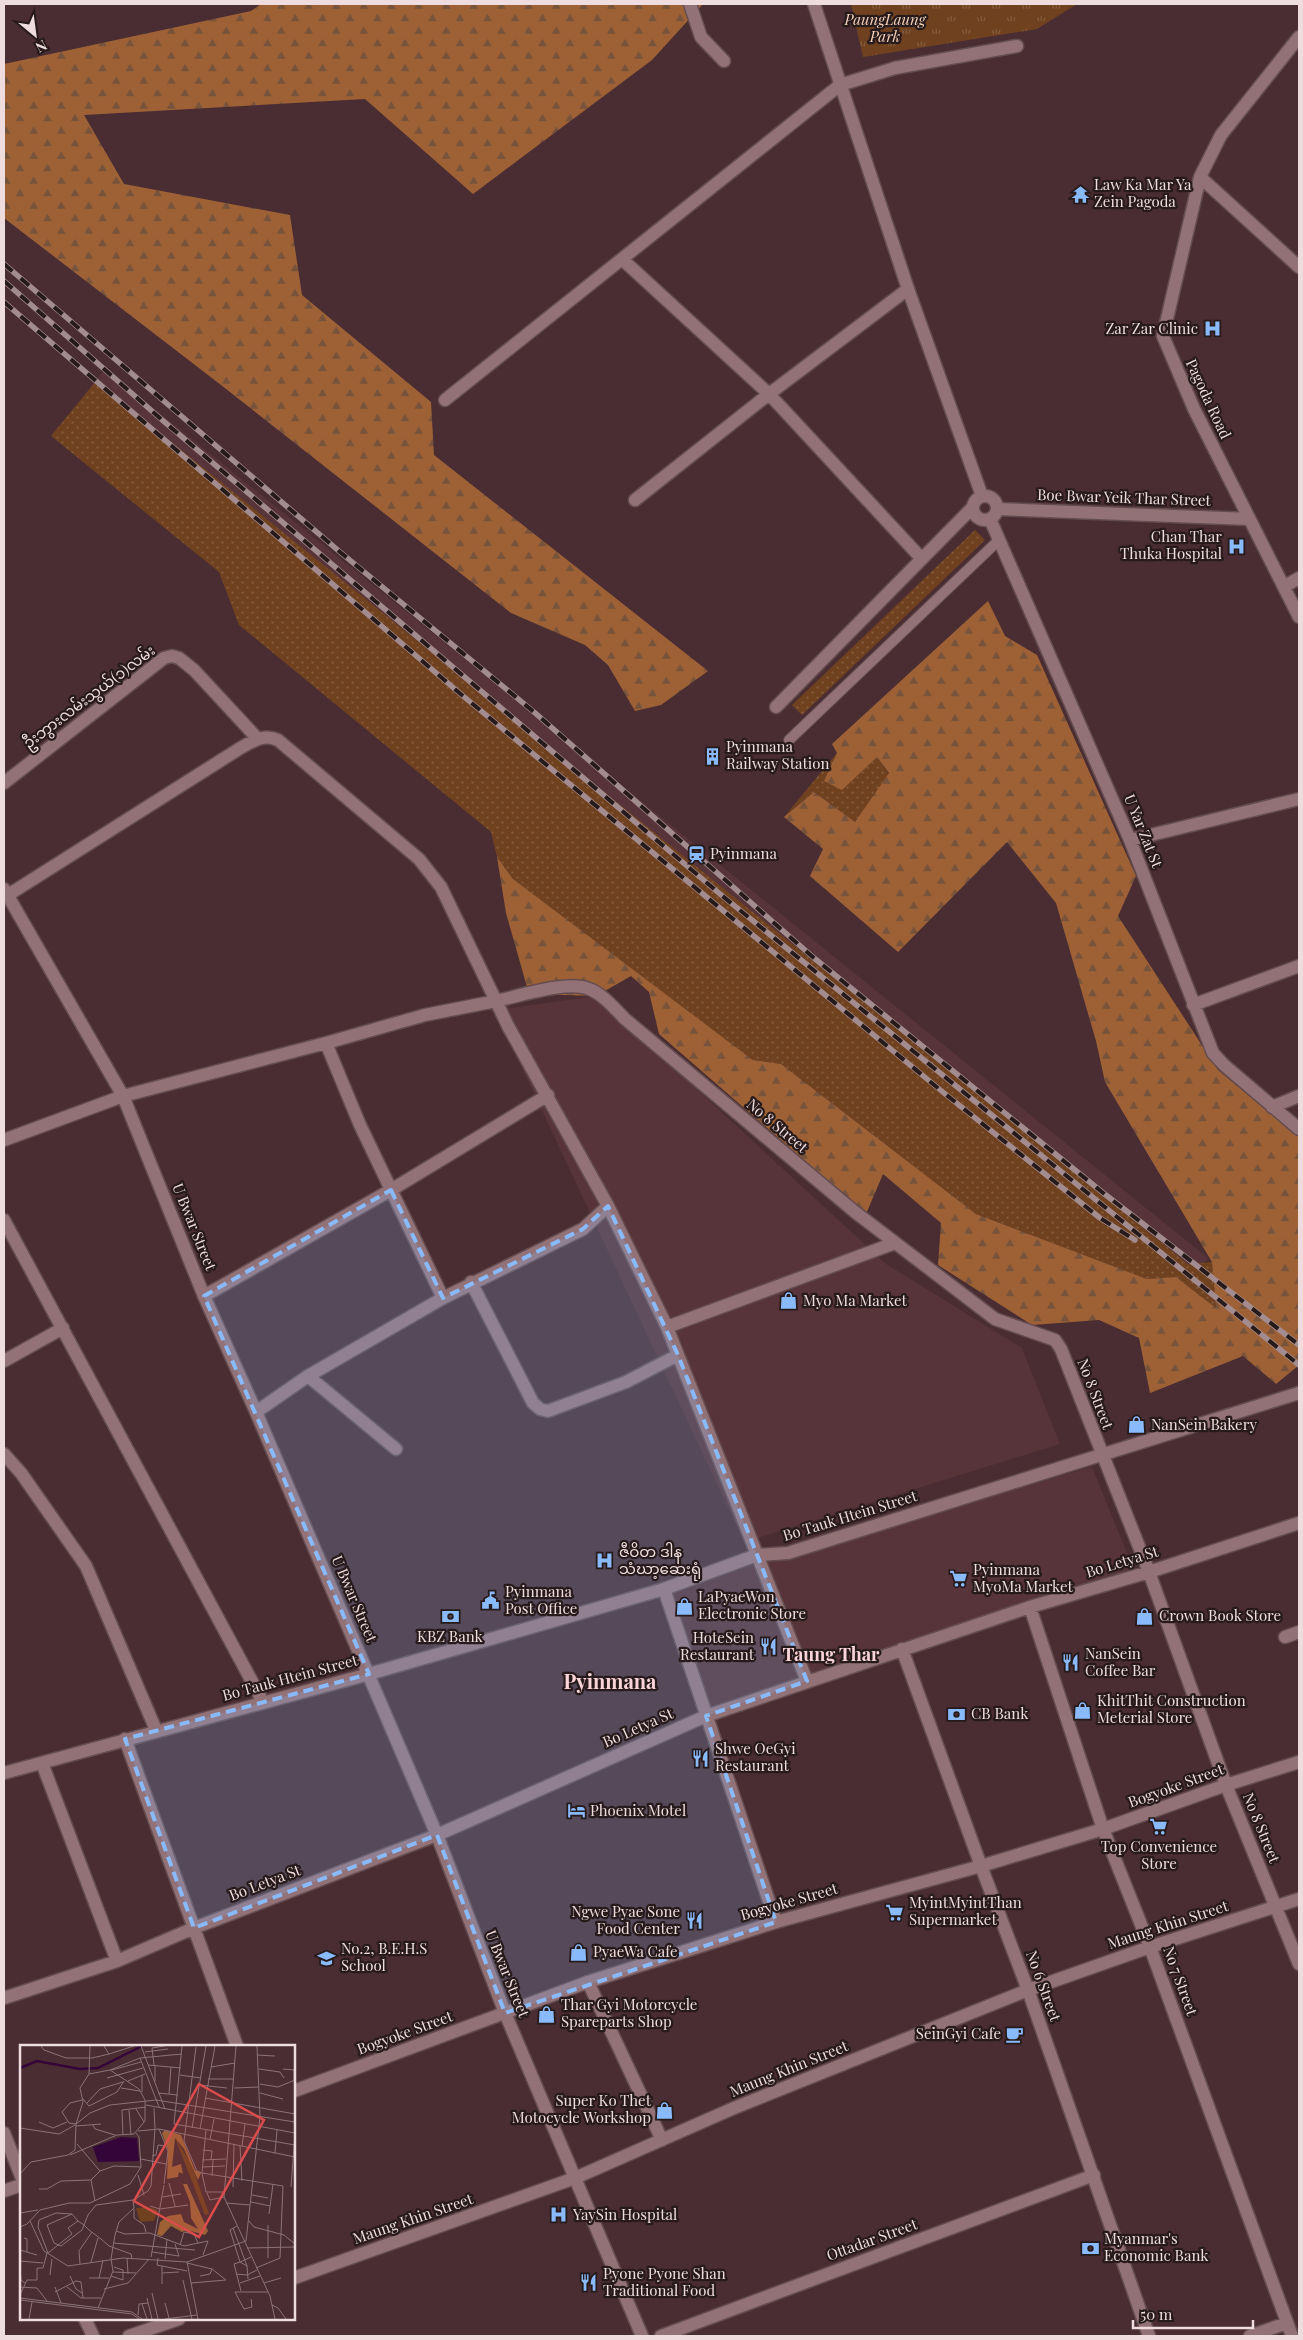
<svg xmlns="http://www.w3.org/2000/svg" width="1303" height="2340" font-family="'Playfair Display','Noto Sans Myanmar',serif">
<defs>
<pattern id="grass-dots" width="8" height="8" patternUnits="userSpaceOnUse" patternTransform="scale(1.25)"><rect width="8" height="8" fill="#70411e"/><path d="M2 2h.1M6 6h.1" fill="none" stroke="#855c3e" stroke-width="1.8" stroke-linecap="round"/></pattern>
<pattern id="forest-firs" width="22" height="20" patternUnits="userSpaceOnUse" patternTransform="scale(1.25)"><rect width="22" height="20" fill="#9e6135"/><path d="M5 1l3.5 6h-7zM16 11l3.5 6h-7z" fill="#77533b"/></pattern>
<pattern id="park-tufts" width="24" height="20" patternUnits="userSpaceOnUse" patternTransform="scale(1.25)"><rect width="24" height="20" fill="#70411e"/><path d="M3 7l-1-3M5 7V3M7 7l1-3M15 17l-1-3M17 17v-4M19 17l1-3" fill="none" stroke="#855c3e"/></pattern>
</defs>
<rect width="100%" height="100%" fill="#492d32"/>
<path fill="#573439" d="M105 369 1208 1258 1195 1274 265 528 90 387Z
M596 996 886 1264 1022 1348 1060 1444 744 1542 495 1010Z
M1092 1467 1135 1573 706 1716 664 1589Z"/>
<path fill="url(#grass-dots)" d="M96 381 1188 1264 1212 1262 1216 1308 1176 1277 1147 1279 976 1214 781 1064 753 1060 513 879 497 857 491 832 239 625 219 572 51 436Z
M975 530 985 540 802 715 792 705Z
M837 753 877 757 889 774 855 822 814 792 784 817Z"/>
<path fill="url(#forest-firs)" d="M261 4H703L652 60 473 194 365 99 84 115 124 184 290 215 302 295 431 402 434 455 708 671 661 705 635 711 608 665 585 645 511 613 221 385 4 218V64L251 11Z
M988 601 1005 636 1037 655 1136 876 1118 916 1218 1070 1299 1137V1365L1276 1384 1243 1356 1150 1393 1139 1338 1099 1320 1032 1325 938 1265 941 1223 883 1174 866 1214 659 1034 649 992 631 976 596 996 529 994 506 913 497 857 513 879 753 1060 781 1064 976 1214 1147 1279 1176 1277 1216 1308 1212 1262 1105 1082 1096 1041 1056 903 1007 842 898 952 810 876 823 849 784 817 814 792 855 822 889 773 877 757 842 790 824 781 837 753 832 744Z"/>
<path fill="url(#park-tufts)" d="M851 4H1077L1037 29 863 57Z"/>
<g fill="none" stroke-linecap="round" stroke-linejoin="round">
<defs>
<path id="pedestrian" d="M789 740 999 540"/>
<path id="minor" d="M690 4 701 37 724 61
M1299 37 1221 135 1200 177 1163 336 1194 409 1299 617
M1200 177 1299 267
M623 260 769 394 922 559
M445 400 840 85 895 68 1017 46
M635 500 769 394 908 289
M997 509 1249 519
M990 519 1130 840 1213 1053 1224 1065 1299 1129
M1285 586 1299 578
M776 707 972 508
M4 783 164 658 172 656 179 658 194 670 257 738
M1130 840 1299 799
M8 895 242 747C255 740 264 734 278 740L419 859 441 887 496 1001C520 996 567 980 589 989 603 994 614 1008 625 1019L855 1212 995 1319 1055 1340 1061 1349 1149 1572 1226 1785 1299 1964
M1193 1005 1299 966
M326 1043 360 1125 443 1298
M1272 1107 1299 1096
M4 1140 123 1096 326 1043 425 1015 496 1001 508 1026 608 1206 667 1327 807 1681
M4 1220 263 1702
M471 1282 533 1403 540 1409 548 1411 626 1382 678 1355
M204 1296 391 1190 548 1095
M667 1327 895 1243
M4 1361 63 1328
M308 1376 396 1449
M256 1412 308 1376 443 1298 583 1229 608 1206
M4 1454 21 1473 86 1566 156 1730
M664 1589 776 1922
M1030 1607 1103 1829 1150 1947 1292 2336
M1285 1637 1299 1632
M902 1649 981 1866
M125 1739 237 2046
M42 1763 117 1961
M588 1982 662 2140
M4 1998 117 1961 194 1928 437 1835 706 1716 1030 1607 1149 1572 1299 1523
M294 2278 575 2178 734 2108 1028 1990 1150 1947 1299 1899
M129 2336 179 2319
M661 2336 1094 2175
M1250 2336 1287 2323"/>
<path id="tertiary" d="M814 4 908 289 982 496
M973 508a12 12 0 1 1 24 0a12 12 0 1 1-24 0Z
M4 889 123 1096 204 1296 256 1412 437 1835 505 2013 642 2336
M4 1773 369 1674 664 1589 757 1555 788 1553 1299 1393
M981 1866 1028 1990 1149 2336
M4 2133 21 2176
M85 2319 93 2336"/>
<path id="secondary" d="M294 2091 588 1982 776 1922 981 1866 1103 1829 1226 1785 1299 1762
M4 2191 21 2185"/>
</defs>
<use href="#pedestrian" stroke="#644d50" stroke-width="12"/>
<use href="#minor" stroke="#644d50" stroke-width="15"/>
<use href="#tertiary" stroke="#644d50" stroke-width="15"/>
<use href="#secondary" stroke="#644d50" stroke-width="15"/>
<use href="#pedestrian" stroke="#937277" stroke-width="10"/>
<use href="#minor" stroke="#937277" stroke-width="12"/>
<use href="#tertiary" stroke="#937277" stroke-width="12"/>
<use href="#secondary" stroke="#937277" stroke-width="12"/>
<defs>
<path id="rail" d="M4 264 340 552 534 712 814 958 1102 1192 1299 1345
M4 281 161 419 720 894 1299 1365
M4 302 463 696 944 1093 1100 1218 1135 1240"/>
</defs>
<use href="#rail" stroke="#a38c90" stroke-width="5.5"/>
<use href="#rail" stroke="#271a1b" stroke-width="4" stroke-dasharray="11" stroke-linecap="butt"/>
</g>
<path fill="#89bafc" fill-opacity="0.2" stroke="#89bafc" stroke-width="4" stroke-dasharray="10 6" stroke-linejoin="round" d="M391 1190 443 1298 583 1229 608 1206 678 1355 807 1681 706 1716 776 1922 505 2013 437 1835 194 1928 125 1739 369 1674 204 1296Z"/>
<defs>
<symbol id="temple-bare" viewBox="-9 -9 18 18"><path d="M0-6L5-2H3V0L6.5 2.5H4V6H1.5V3h-3V6H-4V2.5H-6.5L-3 0V-2H-5Z" fill="#89bafc" stroke="#271a1b" stroke-width="2.5" paint-order="stroke"/></symbol>
<symbol id="hospital-bare" viewBox="-9 -9 18 18"><path d="M-5-5h3v3.5h4V-5h3V5h-3V1.5h-4V5h-3Z" fill="#89bafc" stroke="#271a1b" stroke-width="2.5" paint-order="stroke"/></symbol>
<symbol id="building-bare" viewBox="-9 -9 18 18"><path d="M-4-6H4V6H1V3H-1V6H-4ZM-2.5-4.3h1.7v1.8h-1.7ZM.8-4.3h1.7v1.8H.8ZM-2.5-1h1.7V.8h-1.7ZM.8-1h1.7V.8H.8Z" fill="#89bafc" stroke="#271a1b" stroke-width="2.5" paint-order="stroke"/></symbol>
<symbol id="station-bare" viewBox="-9 -9 18 18"><path d="M-3-6H3Q5-6 5-4V2Q5 4 3 4L4.5 6H3L1.5 4h-3L-3 6H-4.5L-3 4Q-5 4-5 2V-4Q-5-6-3-6ZM-3.5-4v3h7v-3ZM-3.5 1v1.5H-2V1ZM2 1v1.5H3.5V1Z" fill="#89bafc" stroke="#271a1b" stroke-width="2.5" paint-order="stroke"/></symbol>
<symbol id="shop-bare" viewBox="-9 -9 18 18"><path d="M-5-2.5h2.3a2.7 3.5 0 0 1 5.4 0H5L5.5 6h-11ZM-1.5-2.5h3a1.5 2.3 0 0 0-3 0Z" fill="#89bafc" stroke="#271a1b" stroke-width="2.5" paint-order="stroke"/></symbol>
<symbol id="supermarket-bare" viewBox="-9 -9 18 18"><path d="M-6-5.5h2.5l.6 2H6L4.5 2H-2.5L-4.4-4H-6ZM-1.5 3.2a1.3 1.3 0 1 0 .1 0ZM3 3.2a1.3 1.3 0 1 0 .1 0Z" fill="#89bafc" stroke="#271a1b" stroke-width="2.5" paint-order="stroke"/></symbol>
<symbol id="civic-bare" viewBox="-9 -9 18 18"><path d="M-.6-6.5H3V-4.5H.6V-3L4-1V1h2V6H-6V1h2V-1L-.6-3ZM-1.2 2.5V6h2.4V2.5Z" fill="#89bafc" stroke="#271a1b" stroke-width="2.5" paint-order="stroke"/></symbol>
<symbol id="bank-bare" viewBox="-9 -9 18 18"><path d="M-6-4H6V4H-6ZM0-2.3a2.3 2.3 0 1 0 0 4.6a2.3 2.3 0 1 0 0-4.6Z" fill="#89bafc" stroke="#271a1b" stroke-width="2.5" paint-order="stroke"/></symbol>
<symbol id="restaurant-bare" viewBox="-9 -9 18 18"><path d="M-5-6h1v4h1v-4h1v4h1v-4h1v5L-1.5 .5V6h-2V.5L-5-1ZM5-6V6H3V1.5H1.5Q1.5-4 5-6Z" fill="#89bafc" stroke="#271a1b" stroke-width="2.5" paint-order="stroke"/></symbol>
<symbol id="hotel-bare" viewBox="-9 -9 18 18"><path d="M-6-4.5h1.5V1H6V5H4.5V3h-9V5H-6ZM-4 0a1.8 1.8 0 1 1 3.6 0ZM.5 0V-2.5h3Q6-2.5 6 0Z" fill="#89bafc" stroke="#271a1b" stroke-width="2.5" paint-order="stroke"/></symbol>
<symbol id="school-bare" viewBox="-9 -9 18 18"><path d="M0-5L7-2L0 1L-7-2ZM-4 1L0 2.5L4 1V4Q0 6-4 4Z" fill="#89bafc" stroke="#271a1b" stroke-width="2.5" paint-order="stroke"/></symbol>
<symbol id="cafe-bare" viewBox="-9 -9 18 18"><path d="M-5.5-4.5H6V0H3Q3 3.5 0 3.5H-2.5Q-5.5 3.5-5.5 0ZM3-3.2v2h1.7v-2ZM-6 4.5H4V6H-6Z" fill="#89bafc" stroke="#271a1b" stroke-width="2.5" paint-order="stroke"/></symbol>
</defs>
<g fill-rule="evenodd">
<use href="#temple-bare" x="1068" y="182" width="25" height="25"/>
<use href="#hospital-bare" x="1200" y="316" width="25" height="25"/>
<use href="#hospital-bare" x="1224" y="534" width="25" height="25"/>
<use href="#building-bare" x="700" y="744" width="25" height="25"/>
<use href="#station-bare" x="684" y="842" width="25" height="25"/>
<use href="#shop-bare" x="776" y="1288" width="25" height="25"/>
<use href="#shop-bare" x="1124" y="1412" width="25" height="25"/>
<use href="#hospital-bare" x="592" y="1548" width="25" height="25"/>
<use href="#supermarket-bare" x="946" y="1566" width="25" height="25"/>
<use href="#civic-bare" x="478" y="1588" width="25" height="25"/>
<use href="#shop-bare" x="672" y="1594" width="25" height="25"/>
<use href="#bank-bare" x="438" y="1604" width="25" height="25"/>
<use href="#shop-bare" x="1132" y="1604" width="25" height="25"/>
<use href="#restaurant-bare" x="756" y="1634" width="25" height="25"/>
<use href="#restaurant-bare" x="1058" y="1650" width="25" height="25"/>
<use href="#shop-bare" x="1070" y="1698" width="25" height="25"/>
<use href="#bank-bare" x="944" y="1702" width="25" height="25"/>
<use href="#restaurant-bare" x="688" y="1746" width="25" height="25"/>
<use href="#hotel-bare" x="564" y="1798" width="25" height="25"/>
<use href="#supermarket-bare" x="1146" y="1814" width="25" height="25"/>
<use href="#supermarket-bare" x="882" y="1900" width="25" height="25"/>
<use href="#restaurant-bare" x="682" y="1908" width="25" height="25"/>
<use href="#shop-bare" x="566" y="1940" width="25" height="25"/>
<use href="#school-bare" x="314" y="1946" width="25" height="25"/>
<use href="#shop-bare" x="534" y="2002" width="25" height="25"/>
<use href="#cafe-bare" x="1002" y="2022" width="25" height="25"/>
<use href="#shop-bare" x="652" y="2098" width="25" height="25"/>
<use href="#hospital-bare" x="546" y="2202" width="25" height="25"/>
<use href="#bank-bare" x="1078" y="2236" width="25" height="25"/>
<use href="#restaurant-bare" x="576" y="2270" width="25" height="25"/>
</g>
<g text-anchor="middle" stroke-width="4.5" stroke-linejoin="round" paint-order="stroke">
<g font-size="15" font-style="italic" fill="#f6d1ba" stroke="#271a1b">
<text x="885" y="25">PaungLaung<tspan x="885" dy="17">Park</tspan></text>
</g>
<g font-size="15" fill="#efdcdf" stroke="#271a1b" text-anchor="start">
<text x="1094" y="190">Law Ka Mar Ya<tspan x="1094" dy="17">Zein Pagoda</tspan></text>
<text x="1198" y="334" text-anchor="end">Zar Zar Clinic</text>
<text x="1222" y="542" text-anchor="end">Chan Thar<tspan x="1222" dy="17">Thuka Hospital</tspan></text>
<text x="726" y="752">Pyinmana<tspan x="726" dy="17">Railway Station</tspan></text>
<text x="710" y="859">Pyinmana</text>
<text x="803" y="1306">Myo Ma Market</text>
<text x="1151" y="1430">NanSein Bakery</text>
<text x="619" y="1557">ဇီဝိတ ဒါန<tspan x="619" dy="17">သံဃာ့ဆေးရုံ</tspan></text>
<text x="973" y="1575">Pyinmana<tspan x="973" dy="17">MyoMa Market</tspan></text>
<text x="505" y="1597">Pyinmana<tspan x="505" dy="17">Post Office</tspan></text>
<text x="698" y="1602">LaPyaeWon<tspan x="698" dy="17">Electronic Store</tspan></text>
<text x="1159" y="1621">Crown Book Store</text>
<text x="450" y="1642" text-anchor="middle">KBZ Bank</text>
<text x="754" y="1643" text-anchor="end">HoteSein<tspan x="754" dy="17">Restaurant</tspan></text>
<text x="1085" y="1659">NanSein<tspan x="1085" dy="17">Coffee Bar</tspan></text>
<text x="1097" y="1706">KhitThit Construction<tspan x="1097" dy="17">Meterial Store</tspan></text>
<text x="971" y="1719">CB Bank</text>
<text x="715" y="1754">Shwe OeGyi<tspan x="715" dy="17">Restaurant</tspan></text>
<text x="590" y="1816">Phoenix Motel</text>
<text x="1159" y="1852" text-anchor="middle">Top Convenience<tspan x="1159" dy="17">Store</tspan></text>
<text x="909" y="1908">MyintMyintThan<tspan x="909" dy="17">Supermarket</tspan></text>
<text x="680" y="1917" text-anchor="end">Ngwe Pyae Sone<tspan x="680" dy="17">Food Center</tspan></text>
<text x="341" y="1954">No.2, B.E.H.S<tspan x="341" dy="17">School</tspan></text>
<text x="593" y="1957">PyaeWa Cafe</text>
<text x="561" y="2010">Thar Gyi Motorcycle<tspan x="561" dy="17">Spareparts Shop</tspan></text>
<text x="1001" y="2039" text-anchor="end">SeinGyi Cafe</text>
<text x="651" y="2106" text-anchor="end">Super Ko Thet<tspan x="651" dy="17">Motocycle Workshop</tspan></text>
<text x="573" y="2220">YaySin Hospital</text>
<text x="1104" y="2244">Myanmar's<tspan x="1104" dy="17">Economic Bank</tspan></text>
<text x="603" y="2279">Pyone Pyone Shan<tspan x="603" dy="17">Traditional Food</tspan></text>
</g>
<g font-size="15" fill="#efdcdf" stroke="#271a1b">
<text transform="translate(1208 399) rotate(65)" y="5">Pagoda Road</text>
<text transform="translate(1124 498) rotate(2)" y="5">Boe Bwar Yeik Thar Street</text>
<text transform="translate(89 697) rotate(-37)" y="5">ဦးဘွားလမ်းသွယ်(၁)လမ်း</text>
<text transform="translate(1143 831) rotate(68)" y="5">U Yar Zat St</text>
<text transform="translate(777 1126) rotate(40)" y="5">No 8 Street</text>
<text transform="translate(194 1227) rotate(68)" y="5">U Bwar Street</text>
<text transform="translate(1095 1394) rotate(69)" y="5">No 8 Street</text>
<text transform="translate(850 1516) rotate(-17)" y="5">Bo Tauk Htein Street</text>
<text transform="translate(1122 1562) rotate(-17)" y="5">Bo Letya St</text>
<text transform="translate(354 1599) rotate(67)" y="5">U Bwar Street</text>
<text transform="translate(290 1678) rotate(-15)" y="5">Bo Tauk Htein Street</text>
<text transform="translate(638 1728) rotate(-24)" y="5">Bo Letya St</text>
<text transform="translate(1176 1786) rotate(-20)" y="5">Bogyoke Street</text>
<text transform="translate(1261 1828) rotate(68)" y="5">No 8 Street</text>
<text transform="translate(265 1883) rotate(-21)" y="5">Bo Letya St</text>
<text transform="translate(789 1902) rotate(-16)" y="5">Bogyoke Street</text>
<text transform="translate(1168 1925) rotate(-18)" y="5">Maung Khin Street</text>
<text transform="translate(507 1974) rotate(68)" y="5">U Bwar Street</text>
<text transform="translate(1180 1981) rotate(70)" y="5">No 7 Street</text>
<text transform="translate(1043 1986) rotate(70)" y="5">No 6 Street</text>
<text transform="translate(405 2033) rotate(-20)" y="5">Bogyoke Street</text>
<text transform="translate(789 2069) rotate(-22)" y="5">Maung Khin Street</text>
<text transform="translate(413 2219) rotate(-19)" y="5">Maung Khin Street</text>
<text transform="translate(872 2240) rotate(-20)" y="5">Ottadar Street</text>
</g>
<g font-size="18" font-weight="bold" fill="#f9d4d8" stroke="#271a1b">
<text x="831" y="1661">Taung Thar</text>
</g>
<g font-size="20" font-weight="bold" fill="#f9d4d8" stroke="#271a1b">
<text x="610" y="1689">Pyinmana</text>
</g>
</g>
<g transform="translate(20 2045)">
<rect width="275" height="275" fill="#492d32"/>
<path d="M155 93 171 118 189 169 185 170Z" fill="#70411e"/>
<path d="M145 85 161 90 175 125 181 128 178 135 164 104 155 93 152 122 161 119 163 129 159 127 158 132 147 134 148 105 142 88ZM163 139H167L188 186 185 190 167 185 162 187 151 181 142 191 137 190 140 177 148 171 161 169 164 177 178 184 171 173 170 157Z" fill="#9e6135"/>
<path d="M128 162 138 165 134 176 120 177 116 163Z" fill="#70411e"/>
<path d="M101 92 117 93 119 116 78 117 73 102Z" fill="#330538"/>
<path fill="none" stroke="#330538" stroke-width="2.5" d="M0 23 17 16 60 24 78 23 122 1"/>
<path fill="none" stroke="#8b7377" stroke-width="1" d="M21 1 24 5 46 13H72L89 9 84 1M121 1 145 64M162 1 154 79 275 100M216 1 204 152 250 251 255 274M176 2 164 96 177 126 182 128 186 147H203M125 7 148 4M89 9 114 1M237 10 255 11M120 13 162 9M128 20 161 23M134 20 132 3 145 1M135 20V36M191 22 215 18M239 24 260 27 264 33M263 24 274 25V35M90 25 120 13 139 62M92 25 121 17M122 30V47M160 30 181 33M87 33 123 23M188 34H214M108 36 125 29M240 39 258 42 275 35M179 40 207 43M101 43 120 46M214 43 239 42M138 48 158 50M240 48 263 54M149 49 151 22M62 53 69 61 97 47 104 36M185 53 275 69M62 55 50 58 42 67 49 78 56 79 70 68 90 60 136 55 275 77M67 58 80 44 103 37M126 60 275 88M116 64 124 77M109 65 111 90M19 77 33 83 47 77M73 80 75 84 95 90M56 81 81 79M0 83 39 89 55 80M172 83 186 1M139 84 148 106 144 139M180 84 195 1M186 85 182 128 263 141 260 213 236 223M118 86 139 84 275 112M103 90 102 65 126 62M190 94 194 74M57 99 80 126M220 101 222 136M222 101 225 79M183 105 192 106 191 115M255 108 257 85M50 110 97 90 114 89 125 76V55L119 44 90 25 69 29M132 111 136 110 138 100 146 101M121 114 146 119M182 115 206 114M182 122 205 121M0 129 11 117 48 110 55 105 56 79 63 57 60 43 69 29 70 1M118 130 124 150M192 131 193 115M149 138 155 161M213 142 214 99M271 142 275 88M19 144H27L41 136 71 135M187 148 190 155 204 152M232 150 248 153M142 152 161 149M75 156 71 135 80 126 94 121 121 122M231 157 250 161M206 158 230 160M130 161 140 164 168 160M114 164V173L124 180 126 187M0 168 18 165M52 169 36 168 19 175 18 182 28 208 52 189 48 183 58 176M249 169 253 139M10 176 24 206 48 221 103 213 167 217 226 196 240 72 237 1M229 176 234 182 264 190 275 199M217 181 210 185 220 217 231 212M0 182 7 179 20 165 49 158H70L110 139 121 122 119 92 116 88M213 183 227 221M96 186 105 189 130 188 164 201 188 196 183 210M4 193 7 194V207M93 198 175 205M160 200 164 187 174 189 178 198M227 203 275 202M0 205 17 210M132 207 159 211 155 199M131 212 144 140M107 213 108 229M112 213 111 209 89 201 81 194 69 185 64 180 58 176 52 169 27 180 34 198 41 201 62 185 68 170 76 160 113 155 128 146 131 141 135 83 134 63M138 213 137 220 167 226M248 213V180M145 214 147 194M0 216 23 218M71 217 78 193M167 217 178 274M167 218 192 224 206 235 171 238M60 219 59 206 72 187M0 223 1 235 5 238M93 227 116 228M142 228 159 227M216 229 227 230 237 225M30 230 32 214M50 231 56 244 62 248M91 231 103 235V225L94 222M180 231 190 229 192 224M69 233H89M79 233 83 215M163 235 172 274M220 238 240 231M244 238 261 233M142 239V221M0 242 17 243 27 256M35 242 41 258M47 242 61 253H81M84 244 108 238 129 214M221 246 214 219 220 217 227 221 228 234M35 247 56 236 61 237 63 253M132 248 138 274M0 250 7 235H17V223H23L27 208M0 253 112 267 122 274M127 253 132 274M231 254 232 262 224 264 215 247H248M0 255 112 269 119 274M145 258 149 273M122 259 127 274M252 260 258 263 266 274M78 263 93 226 91 214 95 190 99 177 114 163 113 155M118 270 119 259 128 258M9 274 12 257M145 274 177 270"/>
<path fill="#db4c4d" fill-opacity="0.15" stroke="#db4c4d" stroke-width="2.5" d="M179 39 244 75 179 192 114 156Z"/>
<rect width="275" height="275" fill="none" stroke="#efdcdf" stroke-width="2.5"/>
</g>
<rect width="1303" height="2340" fill="none" stroke="#efdcdf" stroke-width="10"/>
<g transform="translate(35 35) rotate(151)" stroke="#271a1b" stroke-width="4" paint-order="stroke">
<path d="M0-4L9 19L0 12L-9 19Z" fill="#efdcdf"/>
<text y="-8" font-size="14" font-weight="bold" text-anchor="middle" fill="#efdcdf">N</text>
</g>
<path d="M1133 2320v8h120v-8" fill="none" stroke="#efdcdf" stroke-width="2.5"/>
<text x="1140" y="2320" font-size="15" fill="#efdcdf" stroke="#271a1b" stroke-width="4" paint-order="stroke">50 m</text>
</svg>
